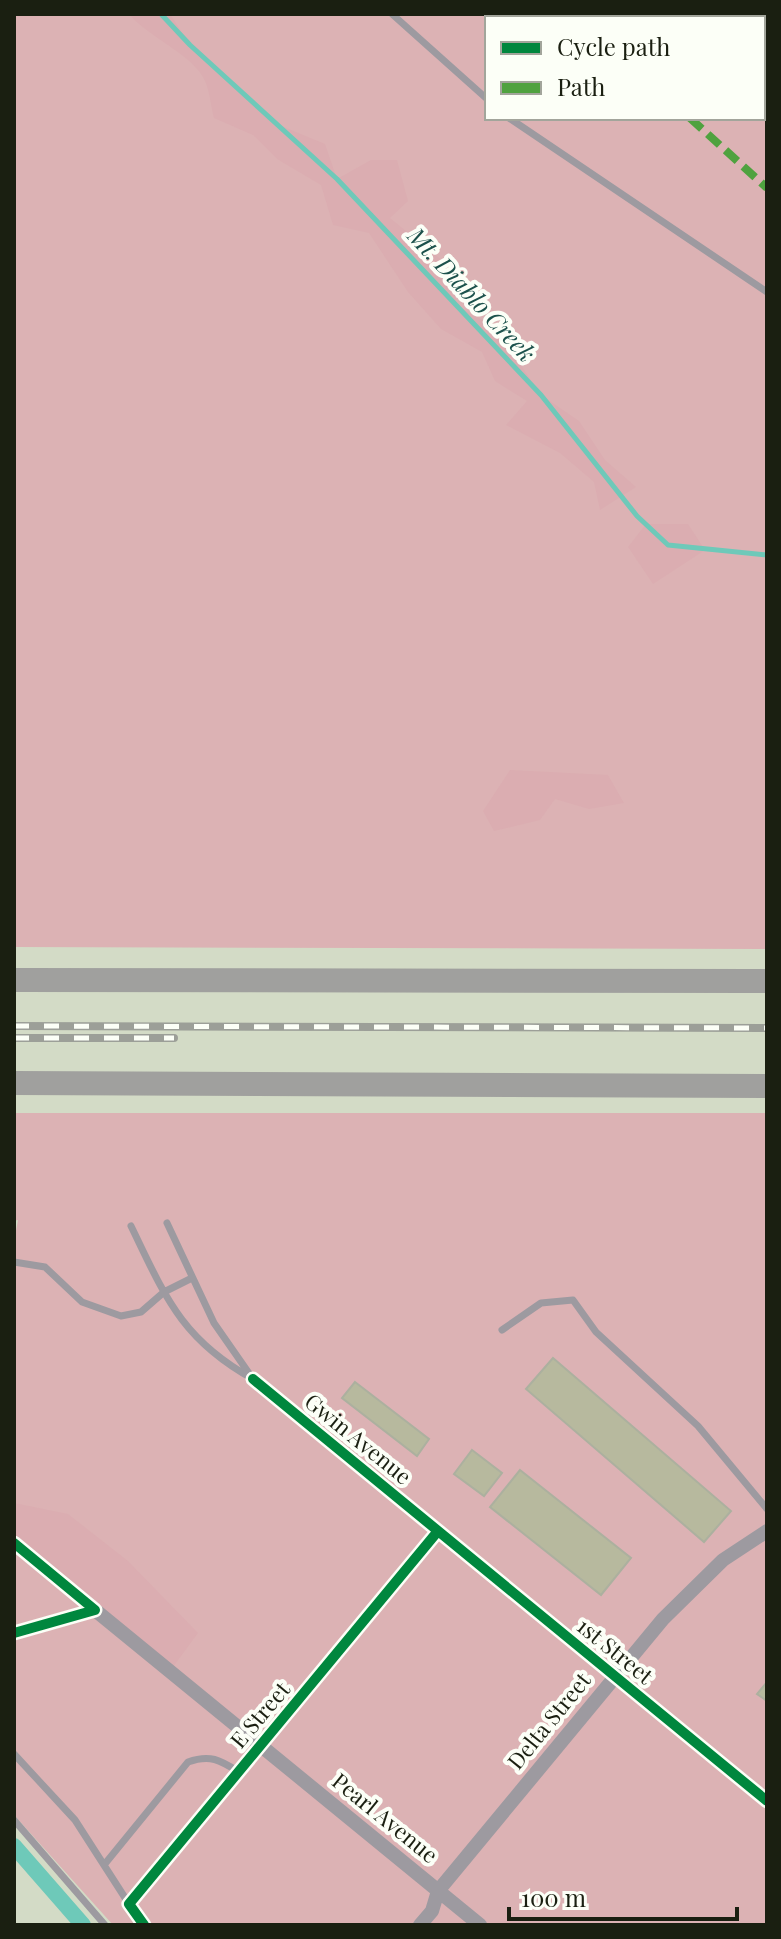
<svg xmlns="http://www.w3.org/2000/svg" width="781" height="1939" font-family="'Playfair Display',serif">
<rect width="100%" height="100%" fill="#d3dbc6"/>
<path fill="#dcb2b4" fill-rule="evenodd" d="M14 14H767V949L14 947ZM487 18H763V118H487Z
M14 1113H767V1925H113L14 1815V1241L18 1220 14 1221Z"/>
<path fill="#dbadb1" d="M129 14H170L190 45 279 125 325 144 337 179 371 160H397L408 201 390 218 449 266 457 306 495 327 541 395 579 421 605 460 636 487 600 510 594 482 560 453 506 425 527 401 495 381 482 352 441 329 408 292 369 233 333 225 321 185 277 159 253 135 214 118C211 107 210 92 205 81 194 55 148 37 129 14Z
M646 524H688L705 550 653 584 628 547Z
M510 770 608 775 624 803 589 809 555 799 540 820 494 831 483 811Z
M14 1503 68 1514 128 1561 198 1633 170 1671 14 1543Z"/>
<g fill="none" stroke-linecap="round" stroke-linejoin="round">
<path stroke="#6ec9b9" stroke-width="5" d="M161 14 190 45 337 179 541 395 637 516 668 545 767 555"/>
<path stroke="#6ec9b9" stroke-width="16" d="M14 1846 83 1925"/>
</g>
<path fill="#b7b99e" stroke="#acb09f" stroke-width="2" d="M553 1358 731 1511 704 1542 526 1389Z
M355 1382 429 1439 417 1456 342 1398Z
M472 1450 502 1473 484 1496 454 1474Z
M520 1470 631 1558 601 1595 490 1507Z
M767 1682V1701L757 1694Z"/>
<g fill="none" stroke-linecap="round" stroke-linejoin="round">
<path stroke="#9d9aa0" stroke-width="7" d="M392 14 487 99
M509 118 767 292
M131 1226C165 1296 181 1339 253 1379L214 1323 167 1223
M14 1262 45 1267 82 1302 121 1316 141 1312 164 1292 192 1278
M502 1330 541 1303 573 1300 596 1332 698 1426 767 1509
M14 1754 75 1820 129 1904
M14 1820 105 1925
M104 1865 188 1762C210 1754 220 1760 239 1772"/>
<path stroke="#9d9aa0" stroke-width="14" d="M700 14 704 18
M763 72 767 76
M253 1379 767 1801
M14 1543 95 1610 14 1633
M95 1610 480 1925
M144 1925 129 1904 438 1531
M420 1925 432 1911 438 1891 663 1619 723 1560 767 1531"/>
<path stroke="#a0a09e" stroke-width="24" d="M14 980 767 981
M14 1083 767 1086"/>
<defs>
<path id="rail" d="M14 1026 767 1028
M14 1038H174"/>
</defs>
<use href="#rail" stroke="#9c9f98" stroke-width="8"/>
<use href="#rail" stroke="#fcfff7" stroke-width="5" stroke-dasharray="15" stroke-linecap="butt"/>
<path stroke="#4fa23f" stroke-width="8" stroke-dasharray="16 8" stroke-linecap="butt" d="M574 14 579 18
M690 118 767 188"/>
<defs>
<path id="cycleway" d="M253 1379 767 1801
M14 1543 95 1610 14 1633
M144 1925 129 1904 438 1531"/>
</defs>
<use href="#cycleway" stroke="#fcfff7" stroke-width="15"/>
<use href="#cycleway" stroke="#00873e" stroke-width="10"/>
</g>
<g text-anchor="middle" stroke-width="8" stroke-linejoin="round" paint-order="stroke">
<g font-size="22" fill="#1a1f11" stroke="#fcfff7">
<text transform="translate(358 1439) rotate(39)" y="8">Gwin Avenue</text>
<text transform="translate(615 1651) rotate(39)" y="8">1st Street</text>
<text transform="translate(260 1715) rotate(-50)" y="8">E Street</text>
<text transform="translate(549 1721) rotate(-51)" y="8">Delta Street</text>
<text transform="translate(385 1818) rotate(39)" y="8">Pearl Avenue</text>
</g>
<g font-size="24" font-style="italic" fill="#1c514b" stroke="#fcfff7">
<text transform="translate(471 295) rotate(47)" y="8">Mt. Diablo Creek</text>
</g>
</g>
<rect width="781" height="1939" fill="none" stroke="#1a1f11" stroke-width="32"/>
<rect x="485" y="16" width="280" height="104" fill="#fcfff7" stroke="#a2a59b" stroke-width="2"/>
<rect x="501" y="42" width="40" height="12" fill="#00873e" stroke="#a2a59b" stroke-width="2"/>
<text x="557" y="56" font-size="24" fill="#1a1f11">Cycle path</text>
<rect x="501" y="82" width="40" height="12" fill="#4fa23f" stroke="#a2a59b" stroke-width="2"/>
<text x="557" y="96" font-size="24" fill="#1a1f11">Path</text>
<path d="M509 1907v12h228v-12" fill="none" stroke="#1a1f11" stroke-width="4"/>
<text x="521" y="1907" font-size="24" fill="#1a1f11" stroke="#fcfff7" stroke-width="6" paint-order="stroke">100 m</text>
</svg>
